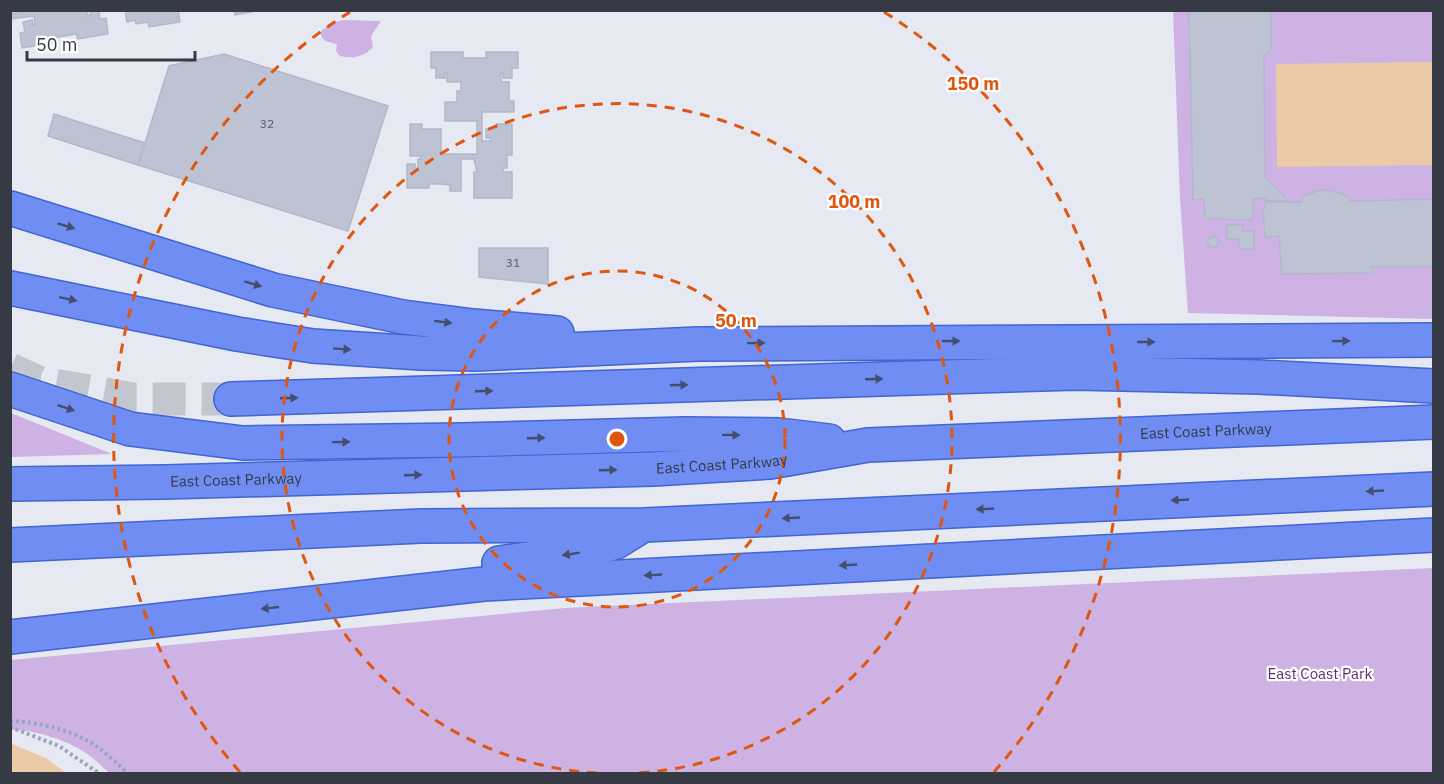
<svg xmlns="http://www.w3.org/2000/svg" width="1444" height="784" font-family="'IBM Plex Sans',sans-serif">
<rect width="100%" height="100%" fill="#e7e9f2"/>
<path fill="#ceb2e4" d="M1173 11H1433V319L1188 313 1180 199Z
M343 20 381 21 371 36 373 47C364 57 353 59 340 56L336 51 337 44C329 42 318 41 322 30L335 22Z
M11 413 112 454 11 457Z
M1433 568V773L111 774C102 767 94 758 84 752 64 739 35 730 11 730V660L565 608Z"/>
<path fill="#ebcba7" d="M1433 62V165L1277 167 1276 64Z
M10 743 46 758 66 773H11Z"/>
<path fill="#bdc3d3" stroke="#b1b8cd" stroke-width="1.5" d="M87 10 88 16 91 15 90 11 99 10 100 19 106 18 108 34 78 39 76 34 53 38 54 43 22 48 20 33 25 32 23 22 32 20 33 25H35L34 16 10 19V14L29 10Z
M125 10H178L180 22 149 27 148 22 136 24 135 20 127 22Z
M234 10H262L235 15Z
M1189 10H1264L1271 13V51L1264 55 1265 177 1285 197 1286 201H1265L1266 198 1253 199V220L1205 219 1204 199 1193 200Z
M431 52H463V58H486V52H518V68H512V78H503V73H501V82H509V101H514V112H482V141H491V138H486V129H496V124H512V155H507V168H503V172H512V198H474V172H477L474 159H461V191H450V185L440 184H429V188H407V164H415V168H418V159H421V156H410V124H422V129H441V154H477V121H445V102H457V91H461V82H447V73H445V78H436V68H431Z
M224 54 388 106 348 231 138 165 169 66Z
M54 114 145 143 138 165 48 136Z
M1328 190 1338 192 1349 197 1350 201 1434 199V267H1371L1372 273 1282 274 1279 236 1265 237 1263 211 1266 202H1301L1302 197 1317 191Z
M1227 225H1243V231H1254V249H1239V239H1227Z
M1207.5 242a5.5 5.5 0 1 1 11 0a5.5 5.5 0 1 1-11 0Z
M479 248H548V284L479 277Z"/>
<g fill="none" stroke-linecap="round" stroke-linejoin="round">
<path stroke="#c4c6cf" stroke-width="33" stroke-dasharray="33 16" stroke-linecap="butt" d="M10 369 38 382 133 399H231"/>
<defs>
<g id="highway">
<path d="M10 208 273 290 403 317 473 326 557 333"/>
<path d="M10 288 237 334 313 346 421 353 476 354 698 344 1434 340"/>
<path d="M10 389 130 429 243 443 461 440 685 434 779 435 829 441"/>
<path d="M231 399 1076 373 1259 377 1434 386"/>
<path id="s1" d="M10 484 165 482 653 469 770 462 868 445 1434 422"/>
<path d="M10 545 421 526 644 525 1434 489"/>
<path d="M499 563 591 550 616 542 637 529"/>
<path d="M10 637 484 584 1434 535"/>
</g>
</defs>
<use href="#highway" stroke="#4165d2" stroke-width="36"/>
<path stroke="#9ca4be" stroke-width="4" stroke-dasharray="3 3" stroke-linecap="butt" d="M10 721C39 722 73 730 96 746 108 754 118 765 129 774
M10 727 59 746 100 774"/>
<use href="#highway" stroke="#708df3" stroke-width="33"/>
</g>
<defs><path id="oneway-solid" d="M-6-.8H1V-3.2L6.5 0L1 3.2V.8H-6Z" transform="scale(1.5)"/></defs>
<g fill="#444f70">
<use href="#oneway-solid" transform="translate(66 226) rotate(17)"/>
<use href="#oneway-solid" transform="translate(253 284) rotate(17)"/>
<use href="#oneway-solid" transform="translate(68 299) rotate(12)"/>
<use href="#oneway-solid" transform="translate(443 322) rotate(7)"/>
<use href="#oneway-solid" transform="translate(951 341)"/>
<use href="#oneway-solid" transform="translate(1341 341) rotate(-1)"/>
<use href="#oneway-solid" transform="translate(1146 342)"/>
<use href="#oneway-solid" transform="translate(756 343) rotate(-1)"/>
<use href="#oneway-solid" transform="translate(342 349) rotate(4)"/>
<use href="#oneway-solid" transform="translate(874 379) rotate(-2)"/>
<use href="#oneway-solid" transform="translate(679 385) rotate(-2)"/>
<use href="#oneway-solid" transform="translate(484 391) rotate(-2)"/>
<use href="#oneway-solid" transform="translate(289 398) rotate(-2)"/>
<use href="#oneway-solid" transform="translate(66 408) rotate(18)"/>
<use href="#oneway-solid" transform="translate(731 435) rotate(1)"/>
<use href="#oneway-solid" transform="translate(536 438) rotate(-2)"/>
<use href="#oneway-solid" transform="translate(341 442) rotate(-1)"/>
<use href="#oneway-solid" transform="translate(608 470) rotate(-2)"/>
<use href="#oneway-solid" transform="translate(413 475) rotate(-2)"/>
<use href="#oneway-solid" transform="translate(1375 491) rotate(177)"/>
<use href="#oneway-solid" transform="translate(1180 500) rotate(177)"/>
<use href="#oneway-solid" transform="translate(985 509) rotate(177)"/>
<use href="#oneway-solid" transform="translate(791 518) rotate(177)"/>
<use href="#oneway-solid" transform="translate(571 554) rotate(171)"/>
<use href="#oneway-solid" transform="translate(848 565) rotate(177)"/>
<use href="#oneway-solid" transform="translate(653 575) rotate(177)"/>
<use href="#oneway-solid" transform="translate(270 608) rotate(174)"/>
</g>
<g fill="none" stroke="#df570f" stroke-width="3" stroke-dasharray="10 8">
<circle cx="617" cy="439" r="168"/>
<path d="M597 773A335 335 0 1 1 637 773"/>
<path d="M240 772A503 503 0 0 1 350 12M884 12A503 503 0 0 1 994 772"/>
</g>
<g text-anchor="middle" stroke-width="4.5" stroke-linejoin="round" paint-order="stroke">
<g font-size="12" fill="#585c68">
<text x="267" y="128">32</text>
<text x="513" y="267">31</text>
</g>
<g font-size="15" fill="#363a44" stroke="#fff">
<text dy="5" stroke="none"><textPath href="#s1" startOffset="1198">East Coast Parkway</textPath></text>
<text dy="5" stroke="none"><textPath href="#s1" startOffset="712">East Coast Parkway</textPath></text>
<text dy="5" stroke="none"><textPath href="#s1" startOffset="226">East Coast Parkway</textPath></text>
</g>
<g font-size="15" fill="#602e72" stroke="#fff">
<text x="1320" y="679">East Coast Park</text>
</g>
</g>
<circle cx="617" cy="439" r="9" fill="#df570f" stroke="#fff" stroke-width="3"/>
<g font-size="18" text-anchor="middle" font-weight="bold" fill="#df570f" stroke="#fff" stroke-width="4.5" stroke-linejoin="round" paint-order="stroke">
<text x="973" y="90">150 m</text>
<text x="854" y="208">100 m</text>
<text x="736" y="327">50 m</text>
</g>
<rect width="1444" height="784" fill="none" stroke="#363a44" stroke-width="24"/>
<path d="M27 51v9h168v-9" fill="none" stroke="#363a44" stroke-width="3"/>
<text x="36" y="51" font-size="18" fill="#363a44" stroke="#ffffff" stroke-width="4.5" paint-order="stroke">50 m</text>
</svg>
